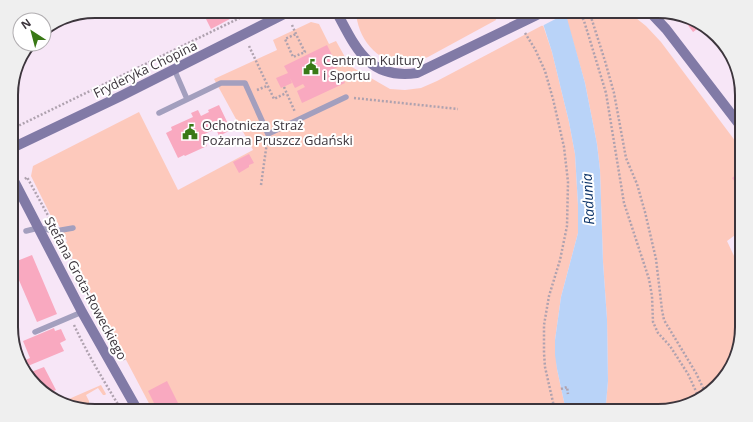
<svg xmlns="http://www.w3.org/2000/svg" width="753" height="422" font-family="'Open Sans',sans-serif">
<rect width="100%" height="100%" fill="#f7e6f7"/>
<path fill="#fdc9bc" d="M356 11H495L496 20 428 57C421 60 414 62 407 63 378 65 357 38 356 11Z
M572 11H625L631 14 646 26 661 42 742 150V230L727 241 742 273V332L731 369 700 400 663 411H604L606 404 608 381 607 319 603 262 600 170 597 144 585 83 565 14Z
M311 22 319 24 329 44 336 41 350 66 390 89 405 90 421 88 437 81 543 25 552 52 569 122 575 154 578 205V233L561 297 555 340 557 369 566 411H153L65 244 67 241 57 222H54L31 176 33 166 139 112 178 190 253 150 214 79 277 50 273 40Z
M101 385 106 394 105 395H103L98 388 86 395 89 401V405L84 408 62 402Z
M117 403 125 404 129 411H116L114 407 105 411 106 407 112 404Z"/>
<path fill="#b9d3f8" d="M539 11H565L585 83 597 144 600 170 603 262 607 319 608 381 606 404 604 411H566L557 369 555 355V340L561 297 578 233V205L575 154 569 122 552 52Z"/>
<path fill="#f7e6f7" d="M537 11H567V13L542 26Z"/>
<path fill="#f9a9c0" d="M202 11H245L211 29Z
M692 20 700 22 703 25 693 32 687 24Z
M327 45 338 67 329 71 331 75 339 71 345 83 302 103 297 91 305 87 303 84 295 88 290 78 292 83 281 88 276 78 288 73 284 66Z
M219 105 231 130 219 136 216 129 202 135 207 146 185 156 184 155 178 158 166 133 172 130 171 127 193 117 191 113 198 110 201 116 209 112 208 110Z
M249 154 254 163 249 165V167L239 173 233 162Z
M740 172 742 174V183L738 186 732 178Z
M32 255 57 314 37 322 12 264V263Z
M54 328 55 331 61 329 66 340 60 343 64 351 23 368 21 362 30 358 23 341Z
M44 367 56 390 47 394 26 374Z
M167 381 182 411H158L148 391Z"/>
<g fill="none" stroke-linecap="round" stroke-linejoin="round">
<path stroke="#afa2af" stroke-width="2.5" stroke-dasharray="2 2" stroke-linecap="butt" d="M579 11 584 21 589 37 606 93 624 203 649 279 652 296 653 322 658 333 670 346 688 374 700 400
M583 11 591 17 605 61 614 93 626 158 637 184 645 212 656 259 662 310 664 320 696 373 706 394
M628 12V11
M292 25C296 34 300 43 305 52L293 57 285 39 296 34
M525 33 535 49 545 71 553 99 564 147 568 182 567 226 560 260 549 296 544 325V353L545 367 555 411
M249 46 274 99 286 93
M284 87 295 112
M257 90 267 86
M354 98 458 109
M12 129 254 11
M25 179 27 177 51 221
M261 185 267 142
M60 238 125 361
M74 325C88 355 105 383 122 411
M561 389 567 387 568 394
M76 406H77"/>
<path stroke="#a39fbe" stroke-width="5.5" d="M174 69 187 99
M159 113 221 83H245L268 134 346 97
M26 231 38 228 56 231 73 228
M35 332 82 312"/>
<path stroke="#817aa6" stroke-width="10" d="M336 11C356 48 368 80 417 73L545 11
M649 11 666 29 742 128
M12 148 121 96 290 11
M12 177 82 312 138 411"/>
</g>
<defs>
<symbol id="civic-bare" viewBox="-9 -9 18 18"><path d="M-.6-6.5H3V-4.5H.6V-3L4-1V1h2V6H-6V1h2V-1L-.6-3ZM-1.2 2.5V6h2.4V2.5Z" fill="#397916" stroke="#fff" stroke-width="2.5" paint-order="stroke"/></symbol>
</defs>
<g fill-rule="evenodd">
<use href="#civic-bare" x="300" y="56" width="22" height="22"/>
<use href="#civic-bare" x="179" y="121" width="22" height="22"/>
</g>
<g text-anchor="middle" stroke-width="4" stroke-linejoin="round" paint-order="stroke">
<g font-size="13" fill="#3c353c" stroke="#fff" text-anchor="start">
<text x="323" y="65">Centrum Kultury<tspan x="323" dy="15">i Sportu</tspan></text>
<text x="202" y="130">Ochotnicza Straż<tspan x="202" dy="15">Pożarna Pruszcz Gdański</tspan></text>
</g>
<g font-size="13" fill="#3c353c" stroke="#fff">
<text transform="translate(145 69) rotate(-26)" y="5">Fryderyka Chopina</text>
<text transform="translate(86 288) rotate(62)" y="5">Stefana Grota-Roweckiego</text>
</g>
<g font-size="14" font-style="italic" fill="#0e356a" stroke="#fff">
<text transform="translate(588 199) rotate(-93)" y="5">Radunia</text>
</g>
</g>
<path d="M0 0H753V422H0ZM95 18H658A77 77 0 0 1 735 95V327A77 77 0 0 1 658 404H95A77 77 0 0 1 18 327V95A77 77 0 0 1 95 18Z" fill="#efefef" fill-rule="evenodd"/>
<path fill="none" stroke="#3c353c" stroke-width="2" d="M95 18H658A77 77 0 0 1 735 95V327A77 77 0 0 1 658 404H95A77 77 0 0 1 18 327V95A77 77 0 0 1 95 18Z"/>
<g transform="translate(32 32) rotate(324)"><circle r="19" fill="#ffffff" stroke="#b1aeb1"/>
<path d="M0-3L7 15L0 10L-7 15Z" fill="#397916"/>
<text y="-6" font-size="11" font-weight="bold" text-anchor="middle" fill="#3c353c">N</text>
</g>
</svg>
